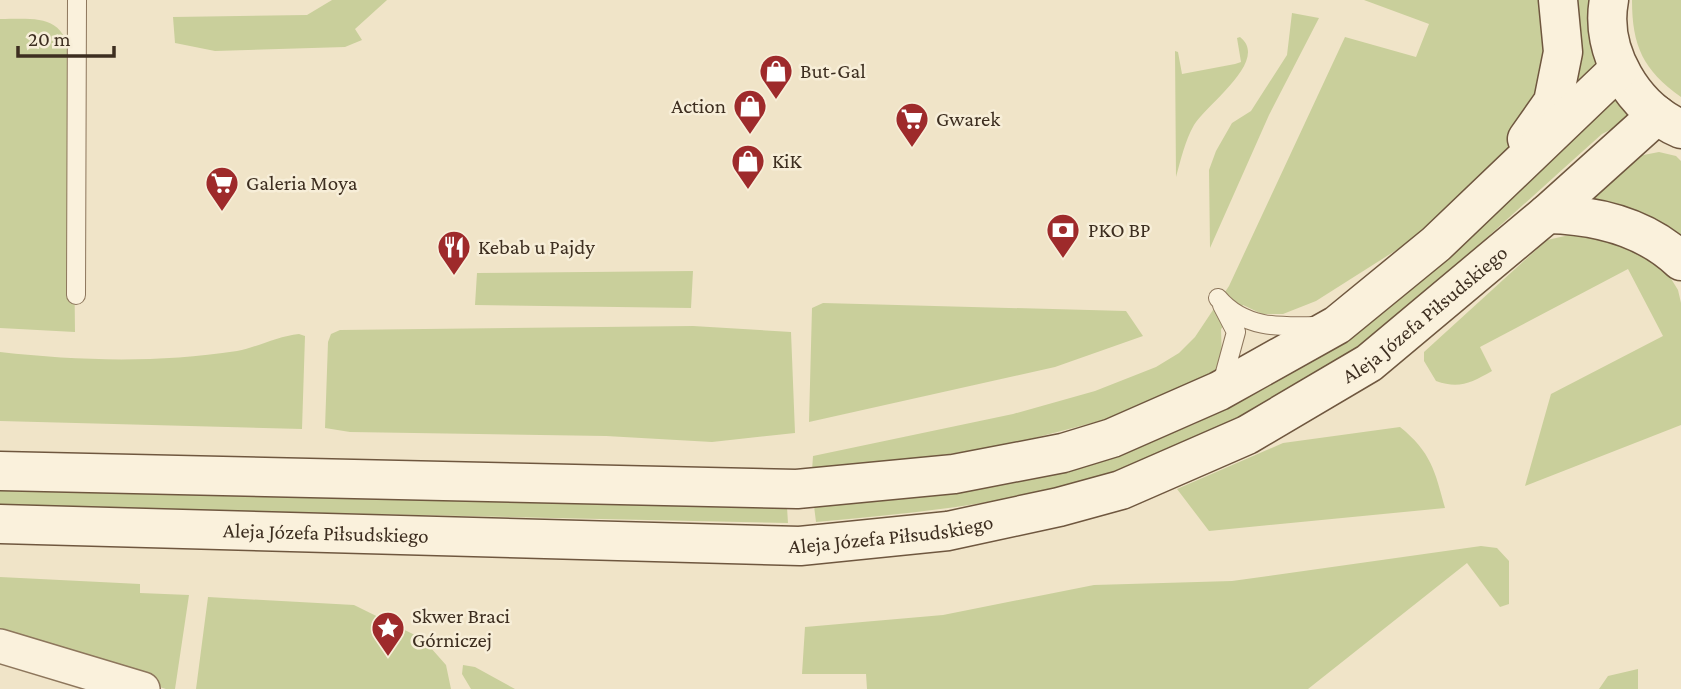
<svg xmlns="http://www.w3.org/2000/svg" width="1681" height="689" font-family="'Crimson Pro',serif">
<rect width="100%" height="100%" fill="#f0e4c8"/>
<path fill="#c9cf9b" d="M332 0H387L355 29 362 40 345 47 215 51 175 43 173 17 307 15Z
M1364 0H1547L1545 82 1506 160 1439 223 1316 301 1283 314H1262L1243 305 1221 329 1222 359 1214 373 1115 417 1007 445 904 461 812 471 813 456 1013 414 1095 391 1156 367 1179 353 1195 337 1229 286 1345 37 1416 57 1429 24Z
M1573 0H1595L1598 70 1566 91Z
M1632 0H1681V97C1643 70 1632 46 1632 0Z
M1292 13 1319 18 1269 115 1210 248 1209 170 1216 151 1232 123 1251 111 1287 55Z
M0 19C41 19 64 14 72 62L75 332 0 328Z
M1240 37C1270 60 1207 104 1194 125 1185 141 1181 159 1176 177L1175 51 1178 52 1182 74 1235 64 1241 62 1237 38Z
M1616 93 1637 116 1602 134C1553 178 1504 222 1456 266 1417 301 1378 338 1333 366 1268 407 1196 444 1124 469 1026 502 919 513 816 522L814 506 1109 458 1195 424 1332 347Z
M1659 152 1676 156 1681 161V250L1587 204 1633 157Z
M1574 234 1604 235 1662 264 1678 290 1681 303V425L1525 486 1551 394 1663 336 1628 269 1480 347 1492 371C1471 383 1459 389 1436 381L1424 361V352L1547 240Z
M693 271 691 308 475 305 477 273Z
M823 303 1126 311 1143 336 1055 367 809 422 812 308Z
M693 326 791 332 795 433 712 442 606 436 350 432 325 428 328 342 331 334 340 330Z
M299 334 305 336 302 429 0 421V352C80 361 157 363 237 351 258 347 278 336 299 334Z
M1400 427C1431 452 1435 471 1445 508L1209 531 1177 489 1283 443Z
M0 487 787 507 788 523 0 506Z
M1481 546 1497 548 1509 561V604L1500 607 1467 563 1308 689H867L866 674H802L805 627 943 615 1094 585 1232 581Z
M0 577 140 584V593L189 595 175 689H166L0 641Z
M208 597 354 605 423 639 446 665 451 689H196Z
M463 665 475 667 515 689H471L462 674Z
M1638 669V689H1599L1608 676Z"/>
<g fill="none" stroke-linecap="round" stroke-linejoin="round">
<defs>
<path id="lane" d="M76 295 77 0
M1218 298C1244 329 1281 327 1318 326
M1221 387 1236 332 1222 305"/>
<path id="street" d="M0 646 143 689"/>
<g id="secondary">
<path d="M1609 0C1599 52 1634 109 1681 129"/>
<path d="M1527 139 1553 102 1563 52 1558 0"/>
<path d="M1547 214C1595 215 1645 227 1681 261"/>
<path d="M0 471 797 489 954 474 1063 453 1112 438 1219 391 1337 325 1436 244 1619 69"/>
<path id="s1" d="M0 524 800 546 948 531 1059 507 1121 490 1247 435 1369 363 1547 214 1657 115"/>
</g>
</defs>
<use href="#lane" stroke="#8d765c" stroke-width="20"/>
<use href="#street" stroke="#8d765c" stroke-width="36"/>
<use href="#secondary" stroke="#6f573f" stroke-width="41"/>
<use href="#lane" stroke="#faf1dc" stroke-width="18"/>
<use href="#street" stroke="#faf1dc" stroke-width="33"/>
<use href="#secondary" stroke="#faf1dc" stroke-width="38"/>
</g>
<defs>
<symbol id="shop-pin" viewBox="-11 -11 22 30"><path d="M0 17L-7.5 6A9.5 9.5 0 1 1 7.5 6Z" fill="#9e2a2b" stroke="#f7eed8"/><path d="M-5-2.5h2.3a2.7 3.5 0 0 1 5.4 0H5L5.5 6h-11ZM-1.5-2.5h3a1.5 2.3 0 0 0-3 0Z" fill="#fff"/></symbol>
<symbol id="supermarket-pin" viewBox="-11 -11 22 30"><path d="M0 17L-7.5 6A9.5 9.5 0 1 1 7.5 6Z" fill="#9e2a2b" stroke="#f7eed8"/><path d="M-6-5.5h2.5l.6 2H6L4.5 2H-2.5L-4.4-4H-6ZM-1.5 3.2a1.3 1.3 0 1 0 .1 0ZM3 3.2a1.3 1.3 0 1 0 .1 0Z" fill="#fff"/></symbol>
<symbol id="bank-pin" viewBox="-11 -11 22 30"><path d="M0 17L-7.5 6A9.5 9.5 0 1 1 7.5 6Z" fill="#9e2a2b" stroke="#f7eed8"/><path d="M-6-4H6V4H-6ZM0-2.3a2.3 2.3 0 1 0 0 4.6a2.3 2.3 0 1 0 0-4.6Z" fill="#fff"/></symbol>
<symbol id="restaurant-pin" viewBox="-11 -11 22 30"><path d="M0 17L-7.5 6A9.5 9.5 0 1 1 7.5 6Z" fill="#9e2a2b" stroke="#f7eed8"/><path d="M-5-6h1v4h1v-4h1v4h1v-4h1v5L-1.5 .5V6h-2V.5L-5-1ZM5-6V6H3V1.5H1.5Q1.5-4 5-6Z" fill="#fff"/></symbol>
<symbol id="sight-pin" viewBox="-11 -11 22 30"><path d="M0 17L-7.5 6A9.5 9.5 0 1 1 7.5 6Z" fill="#9e2a2b" stroke="#f7eed8"/><path d="M0-6L1.8-2.2L6-1.7L2.9 1.2L3.7 5.4L0 3.3L-3.7 5.4L-2.9 1.2L-6-1.7L-1.8-2.2Z" fill="#fff"/></symbol>
</defs>
<g fill-rule="evenodd">
<use href="#shop-pin" x="757" y="52" width="38" height="52"/>
<use href="#shop-pin" x="731" y="87" width="38" height="52"/>
<use href="#supermarket-pin" x="893" y="100" width="38" height="52"/>
<use href="#shop-pin" x="729" y="142" width="38" height="52"/>
<use href="#supermarket-pin" x="203" y="164" width="38" height="52"/>
<use href="#bank-pin" x="1044" y="211" width="38" height="52"/>
<use href="#restaurant-pin" x="435" y="228" width="38" height="52"/>
<use href="#sight-pin" x="369" y="609" width="38" height="52"/>
</g>
<g text-anchor="middle" stroke-width="5" stroke-linejoin="round" paint-order="stroke">
<g font-size="21" fill="#3d2e20" stroke="#f7eed8" text-anchor="start">
<text x="800" y="78">But-Gal</text>
<text x="726" y="113" text-anchor="end">Action</text>
<text x="936" y="126">Gwarek</text>
<text x="772" y="168">KiK</text>
<text x="246" y="190">Galeria Moya</text>
<text x="1088" y="237">PKO BP</text>
<text x="478" y="254">Kebab u Pajdy</text>
<text x="412" y="623">Skwer Braci<tspan x="412" dy="24">Górniczej</tspan></text>
</g>
<g font-size="21" fill="#3d2e20" stroke="#f7eed8">
<text dy="7" stroke="none"><textPath href="#s1" startOffset="1480">Aleja Józefa Piłsudskiego</textPath></text>
<text dy="7" stroke="none"><textPath href="#s1" startOffset="892">Aleja Józefa Piłsudskiego</textPath></text>
<text dy="7" stroke="none"><textPath href="#s1" startOffset="326">Aleja Józefa Piłsudskiego</textPath></text>
</g>
</g>
<path d="M18 46v10h96v-10" fill="none" stroke="#3d2e20" stroke-width="3.5"/>
<text x="28" y="46" font-size="21" fill="#3d2e20" stroke="#f7eed8" stroke-width="5" paint-order="stroke">20 m</text>
</svg>
